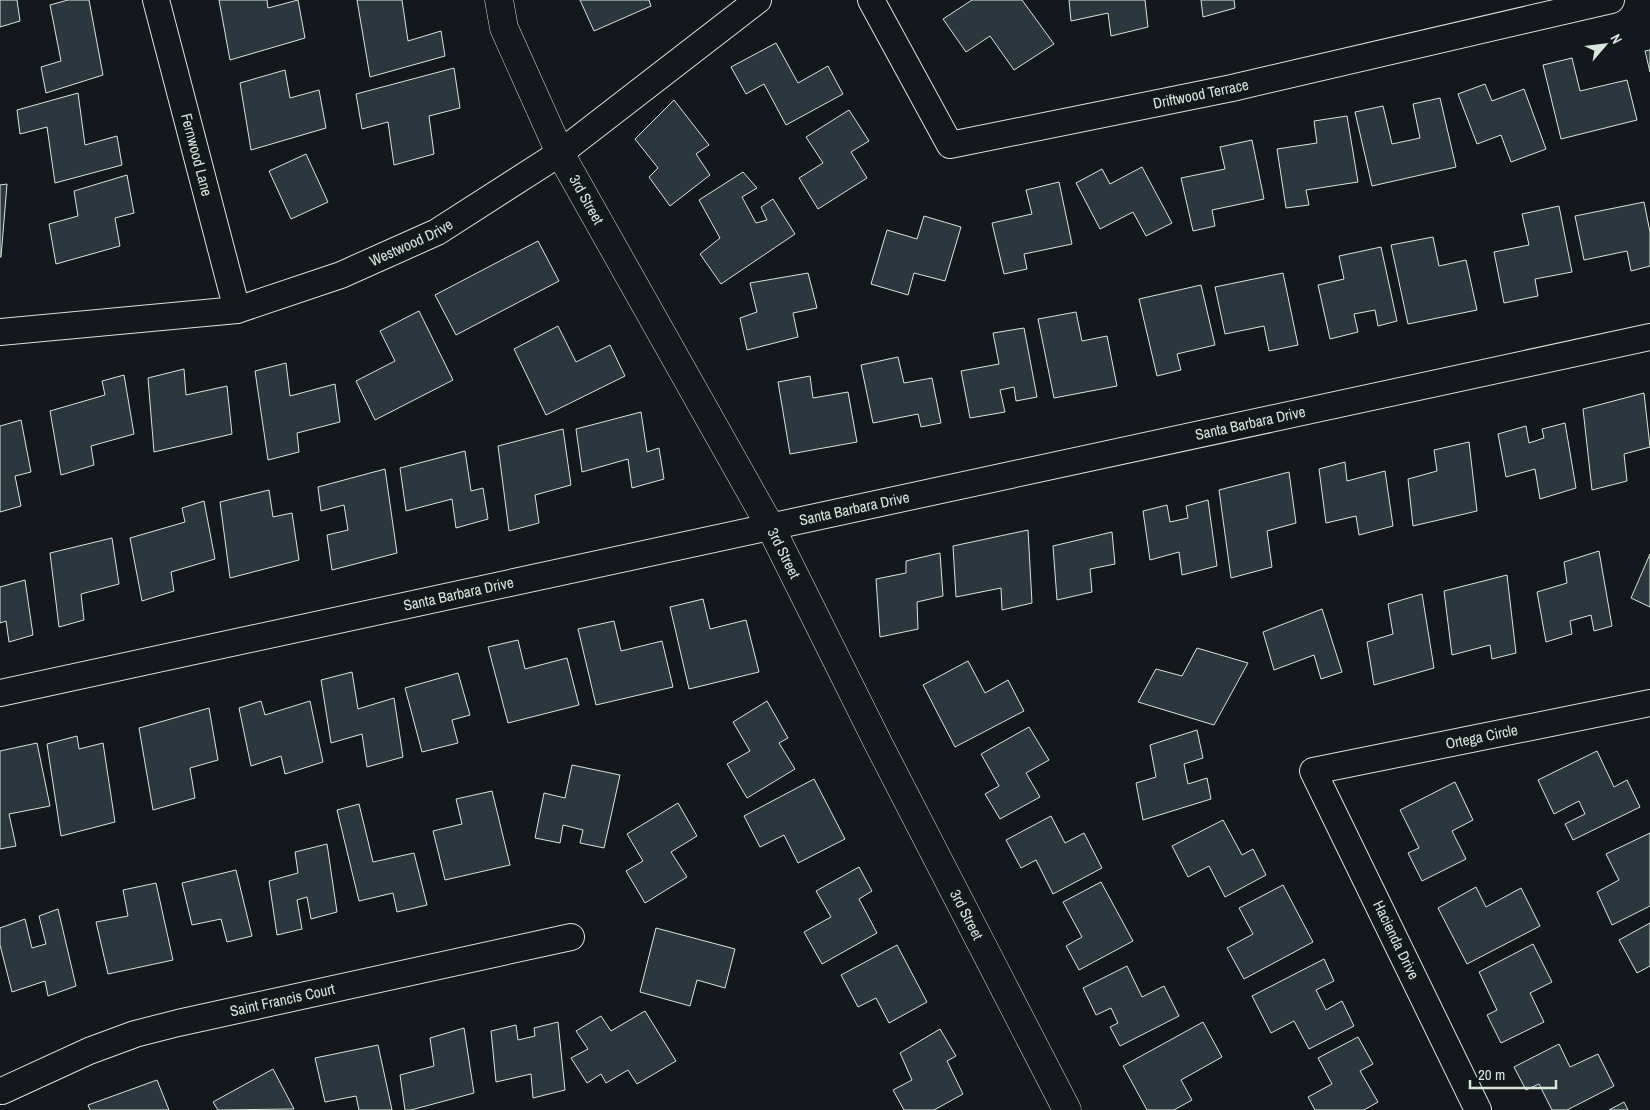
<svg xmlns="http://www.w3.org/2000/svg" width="1650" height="1110" font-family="'Archivo Narrow',sans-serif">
<rect width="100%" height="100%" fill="#14181c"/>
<path fill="#2c363c" stroke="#d8e6dc" d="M0 0H17L20 21 0 27Z
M68 0H89L103 75 46 93 41 67 61 61 50 5Z
M219 0H267L268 8 298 0 305 38 230 60Z
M357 0H402L408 41 441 31 445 56 370 77Z
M580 0H649L651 6 594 31Z
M972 0H1022L1054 44 1014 70 990 36 966 52 943 19Z
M1069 0H1145L1148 27 1111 36 1108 13 1071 21Z
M1201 0H1234L1235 8 1203 17Z
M776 43 798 83 828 66 843 94 786 125 764 84 746 94 731 67Z
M1650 50V72L1645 51Z
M1572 58 1580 91 1627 80 1637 120 1561 139 1543 65Z
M454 68 460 108 429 116 434 154 394 165 388 122 362 129 356 94Z
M285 70 290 98 319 90 326 128 251 150 240 83Z
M1485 84 1492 101 1524 89 1546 149 1511 162 1501 135 1477 144 1458 94Z
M78 93 85 145 117 136 122 165 55 183 47 127 20 134 17 110Z
M1440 98 1456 167 1372 186 1355 112 1383 106 1392 144 1420 138 1413 104Z
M674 100 709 145 696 154 710 175 670 206 649 177 658 168 635 139Z
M849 110 869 141 851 152 867 178 818 209 799 178 823 163 806 137Z
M1347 116 1358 182 1306 190 1309 205 1286 208 1277 149 1317 143 1314 121Z
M1252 140 1264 199 1212 210 1215 226 1193 231 1181 178 1225 169 1220 147Z
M306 154 328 202 291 219 269 171Z
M1142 167 1172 223 1146 236 1133 212 1100 229 1076 183 1102 169 1110 184Z
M743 172 757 188 742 197 756 223 767 220 761 207 773 199 795 234 721 284 700 254 720 238 699 200Z
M127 175 134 213 115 218 120 246 56 264 49 224 78 216 74 191Z
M1059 182 1072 244 1024 254 1027 269 1004 274 992 223 1032 214 1026 190Z
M7 184 1 257H0V185Z
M1644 202 1650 232V266L1631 271 1627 251 1584 260 1575 216Z
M1559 206 1572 272 1535 279 1538 296 1504 303 1494 252 1529 245 1522 214Z
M924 216 961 227 945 281 914 273 908 295 871 284 887 230 917 239Z
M1433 237 1439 266 1466 260 1477 310 1408 324 1391 245Z
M538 241 559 281 456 335 435 295Z
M1381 247 1397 321 1378 326 1375 310 1354 314 1358 332 1330 339 1318 285 1344 279 1339 256Z
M808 273 817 308 793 313 798 337 747 350 740 318 757 312 750 283Z
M1283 273 1298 345 1269 351 1264 326 1225 334 1215 287Z
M1201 285 1215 345 1177 354 1181 370 1157 376 1139 299Z
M419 311 453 380 375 420 356 381 395 361 380 331Z
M1076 312 1082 341 1107 336 1117 386 1054 398 1038 319Z
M558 326 576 362 610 345 625 376 546 415 514 349Z
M1024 328 1037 397 1016 401 1014 387 1000 390 1005 412 970 418 961 371 999 364 993 333Z
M898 357 904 383 932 378 941 423 921 427 918 414 873 423 861 365Z
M286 363 290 396 335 384 340 422 297 433 299 452 268 460 255 371Z
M184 369 186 395 227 386 232 434 154 452 148 378Z
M124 375 134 434 91 446 94 465 61 475 50 411 105 395 102 381Z
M810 376 813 398 848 392 857 442 790 454 778 382Z
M1644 393 1650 447 1624 454 1627 481 1592 490 1583 409Z
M641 412 647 452 659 448 664 479 632 488 628 459 582 472 576 429Z
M21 420 31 472 15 476 21 506 0 512V426Z
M1565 423 1576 488 1540 499 1535 469 1506 477 1498 434 1526 426 1529 443 1544 438 1542 429Z
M563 429 571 485 535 495 539 523 509 531 498 446Z
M1469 442 1477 511 1413 526 1408 479 1437 471 1434 450Z
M465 451 471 491 483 488 488 519 456 528 452 499 406 511 400 468Z
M1345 462 1347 481 1385 471 1393 526 1359 535 1356 516 1326 523 1319 469Z
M385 469 397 553 332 570 327 535 348 530 344 505 321 511 318 487Z
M1289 472 1296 523 1267 531 1272 567 1231 578 1219 490Z
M269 490 273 517 292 513 299 560 230 578 220 502Z
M1208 500 1217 566 1182 575 1179 552 1150 560 1143 511 1167 505 1170 522 1188 518 1186 506Z
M204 501 215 559 171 572 174 591 142 601 130 538 185 522 182 508Z
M1028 530 1032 603 1002 610 1001 588 956 597 953 546Z
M1112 532 1115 564 1090 569 1092 592 1057 600 1053 546Z
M112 538 119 584 81 594 84 620 59 627 50 553Z
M1599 551 1612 626 1594 631 1591 615 1570 621 1572 634 1546 642 1537 592 1567 583 1564 562Z
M940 553 943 596 917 602 918 629 880 637 876 579 906 573V561Z
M1650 554V607L1631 598Z
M1507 575 1516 653 1492 659 1490 645 1452 655 1444 591Z
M25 580 33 635 9 642 6 621 0 623V587Z
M1422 594 1434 668 1374 685 1367 642 1393 634 1388 604Z
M703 599 710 629 746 620 759 672 689 689 670 607Z
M1322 609 1342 672 1321 679 1314 655 1274 670 1263 632Z
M614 621 621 651 662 641 673 687 596 705 578 629Z
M518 640 525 669 567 658 579 705 508 723 488 647Z
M1197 648 1248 663 1214 725 1138 702 1156 669 1182 676Z
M968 661 985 693 1008 680 1024 711 955 747 923 685Z
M352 672 358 709 394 698 403 757 367 767 362 734 331 743 321 680Z
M458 673 470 715 452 720 458 743 422 752 405 688Z
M261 701 265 715 310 701 323 762 285 774 281 756 251 766 239 708Z
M767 701 788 738 779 743 795 769 747 798 727 764 750 751 733 722Z
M209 708 218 760 190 768 195 798 153 810 139 728Z
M1029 727 1049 760 1026 773 1040 797 1000 819 985 794 999 786 981 754Z
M1197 730 1203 758 1184 764 1188 784 1207 778 1211 799 1143 820 1136 783 1156 777 1150 745Z
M77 736 79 749 103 743 115 822 61 836 47 744Z
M37 743 50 806 9 814 16 846 0 849V751Z
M1597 751 1614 787 1627 780 1640 807 1573 840 1565 824 1585 814 1579 801 1554 814 1538 780Z
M572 765 620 775 604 848 580 843 583 830 563 825 560 843 535 838 544 793 565 798Z
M814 779 845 839 798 863 784 835 760 847 744 816Z
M1455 782 1473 820 1452 831 1466 859 1422 881 1408 853 1419 848 1400 810Z
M492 791 510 865 445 880 433 831 462 824 456 799Z
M678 803 697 836 671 852 687 877 645 903 626 871 643 861 627 834Z
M359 804 373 862 414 853 427 905 397 912 393 893 359 901 337 810Z
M1051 816 1065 843 1084 833 1102 868 1053 894 1036 860 1021 868 1006 840Z
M1223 820 1242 855 1253 849 1266 875 1225 897 1209 866 1188 877 1172 846Z
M1650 833V906L1612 925 1597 892 1619 880 1606 854Z
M327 844 337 912 311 919 307 897 297 900 302 929 277 935 269 881 298 873 295 852Z
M859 867 872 891 859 899 877 933 822 964 804 932 831 917 816 891Z
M236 870 252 936 227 942 221 919 192 925 182 883Z
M1101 882 1133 941 1079 970 1066 946 1082 937 1063 902Z
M156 883 173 960 108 974 96 922 128 916 123 890Z
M1283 885 1313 942 1244 979 1227 948 1253 934 1239 908Z
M1476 887 1486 907 1521 888 1540 926 1467 964 1438 908Z
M58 909 76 986 48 996 45 981 12 992 0 945V928L25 919 32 948 46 944 39 916Z
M1650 923V966L1637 973 1619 940Z
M656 928 735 949 725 988 697 980 690 1006 640 992Z
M1533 944 1552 982 1530 993 1544 1022 1501 1043 1487 1015 1497 1010 1479 972Z
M897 945 927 1002 889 1023 876 998 858 1007 841 975Z
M1324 959 1334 981 1316 990 1326 1010 1342 1001 1354 1026 1309 1049 1294 1021 1271 1033 1252 996Z
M1127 966 1142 997 1164 986 1179 1016 1120 1046 1110 1027 1118 1023 1111 1008 1096 1015 1083 988Z
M645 1011 676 1061 637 1084 628 1070 606 1083 601 1074 587 1083 571 1058 588 1049 576 1031 601 1016 611 1031Z
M558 1022 565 1090 533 1098 531 1074 496 1082 491 1031 516 1025 518 1040 535 1036 534 1028Z
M1203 1022 1222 1057 1181 1080 1192 1100 1174 1110H1147L1123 1066Z
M464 1028 474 1093 411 1110H405L400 1075 434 1066 430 1038Z
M940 1029 956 1056 947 1061 963 1094 934 1110H904L893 1090 912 1080 900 1053Z
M1358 1037 1373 1064 1360 1071 1378 1102 1364 1110H1315L1308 1097 1332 1084 1318 1058Z
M1559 1044 1570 1067 1598 1054 1614 1086 1567 1110H1552L1539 1084 1526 1090 1514 1067Z
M378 1045 392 1110H359L356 1096 325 1102 315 1058Z
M273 1069 294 1109 218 1110 213 1102Z
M157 1080 169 1110H90L88 1105Z
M1624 1102 1628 1110H1609Z"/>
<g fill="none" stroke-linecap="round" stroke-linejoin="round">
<defs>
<g id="minor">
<path id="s1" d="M156 0 237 310"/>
<path id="s2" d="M871 0 950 145 1232 88 1611 0"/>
<path id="s3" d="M0 332 237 310 341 275 437 232 560 153 758 0"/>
<path id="s4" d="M0 693 1650 337"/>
<path id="s5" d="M2 1091 89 1051 135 1034 178 1023 571 937"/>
<path id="s6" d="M1478 1110 1313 771 1650 703"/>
</g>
<g id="tertiary">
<path id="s7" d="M499 0 504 28 560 153 770 526 878 743 1067 1110"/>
</g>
</defs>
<use href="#minor" stroke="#d8e6dc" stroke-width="28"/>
<use href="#tertiary" stroke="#d8e6dc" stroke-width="29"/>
<use href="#minor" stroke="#14181c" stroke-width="26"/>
<use href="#tertiary" stroke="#14181c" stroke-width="28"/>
</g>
<g text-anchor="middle" stroke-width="4" stroke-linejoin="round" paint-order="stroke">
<g font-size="15" fill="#d8e6dc" stroke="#14181c">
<text dy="5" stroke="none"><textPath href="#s2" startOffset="421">Driftwood Terrace</textPath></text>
<text dy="5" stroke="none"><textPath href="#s1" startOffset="160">Fernwood Lane</textPath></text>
<text dy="5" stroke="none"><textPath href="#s7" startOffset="219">3rd Street</textPath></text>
<text dy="5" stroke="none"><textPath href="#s3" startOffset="425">Westwood Drive</textPath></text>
<text dy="5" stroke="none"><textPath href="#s4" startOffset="1279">Santa Barbara Drive</textPath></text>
<text dy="5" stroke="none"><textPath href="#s4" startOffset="874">Santa Barbara Drive</textPath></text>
<text dy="5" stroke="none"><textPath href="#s7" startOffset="624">3rd Street</textPath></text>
<text dy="5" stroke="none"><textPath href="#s4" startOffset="469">Santa Barbara Drive</textPath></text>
<text dy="5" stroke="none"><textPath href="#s6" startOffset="549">Ortega Circle</textPath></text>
<text dy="5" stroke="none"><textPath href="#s7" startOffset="1029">3rd Street</textPath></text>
<text transform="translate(1396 940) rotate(64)" y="5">Hacienda Drive</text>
<text dy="5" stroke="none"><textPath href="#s5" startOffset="296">Saint Francis Court</textPath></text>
</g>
</g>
<g transform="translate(1605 45) rotate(62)" stroke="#14181c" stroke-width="4" paint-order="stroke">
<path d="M0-4L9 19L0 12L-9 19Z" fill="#d8e6dc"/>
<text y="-8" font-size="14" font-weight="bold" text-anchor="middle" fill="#d8e6dc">N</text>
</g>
<path d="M1470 1080v8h86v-8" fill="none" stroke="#d8e6dc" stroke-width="2.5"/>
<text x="1478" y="1080" font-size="15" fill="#d8e6dc" stroke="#14181c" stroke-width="4" paint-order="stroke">20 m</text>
</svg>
